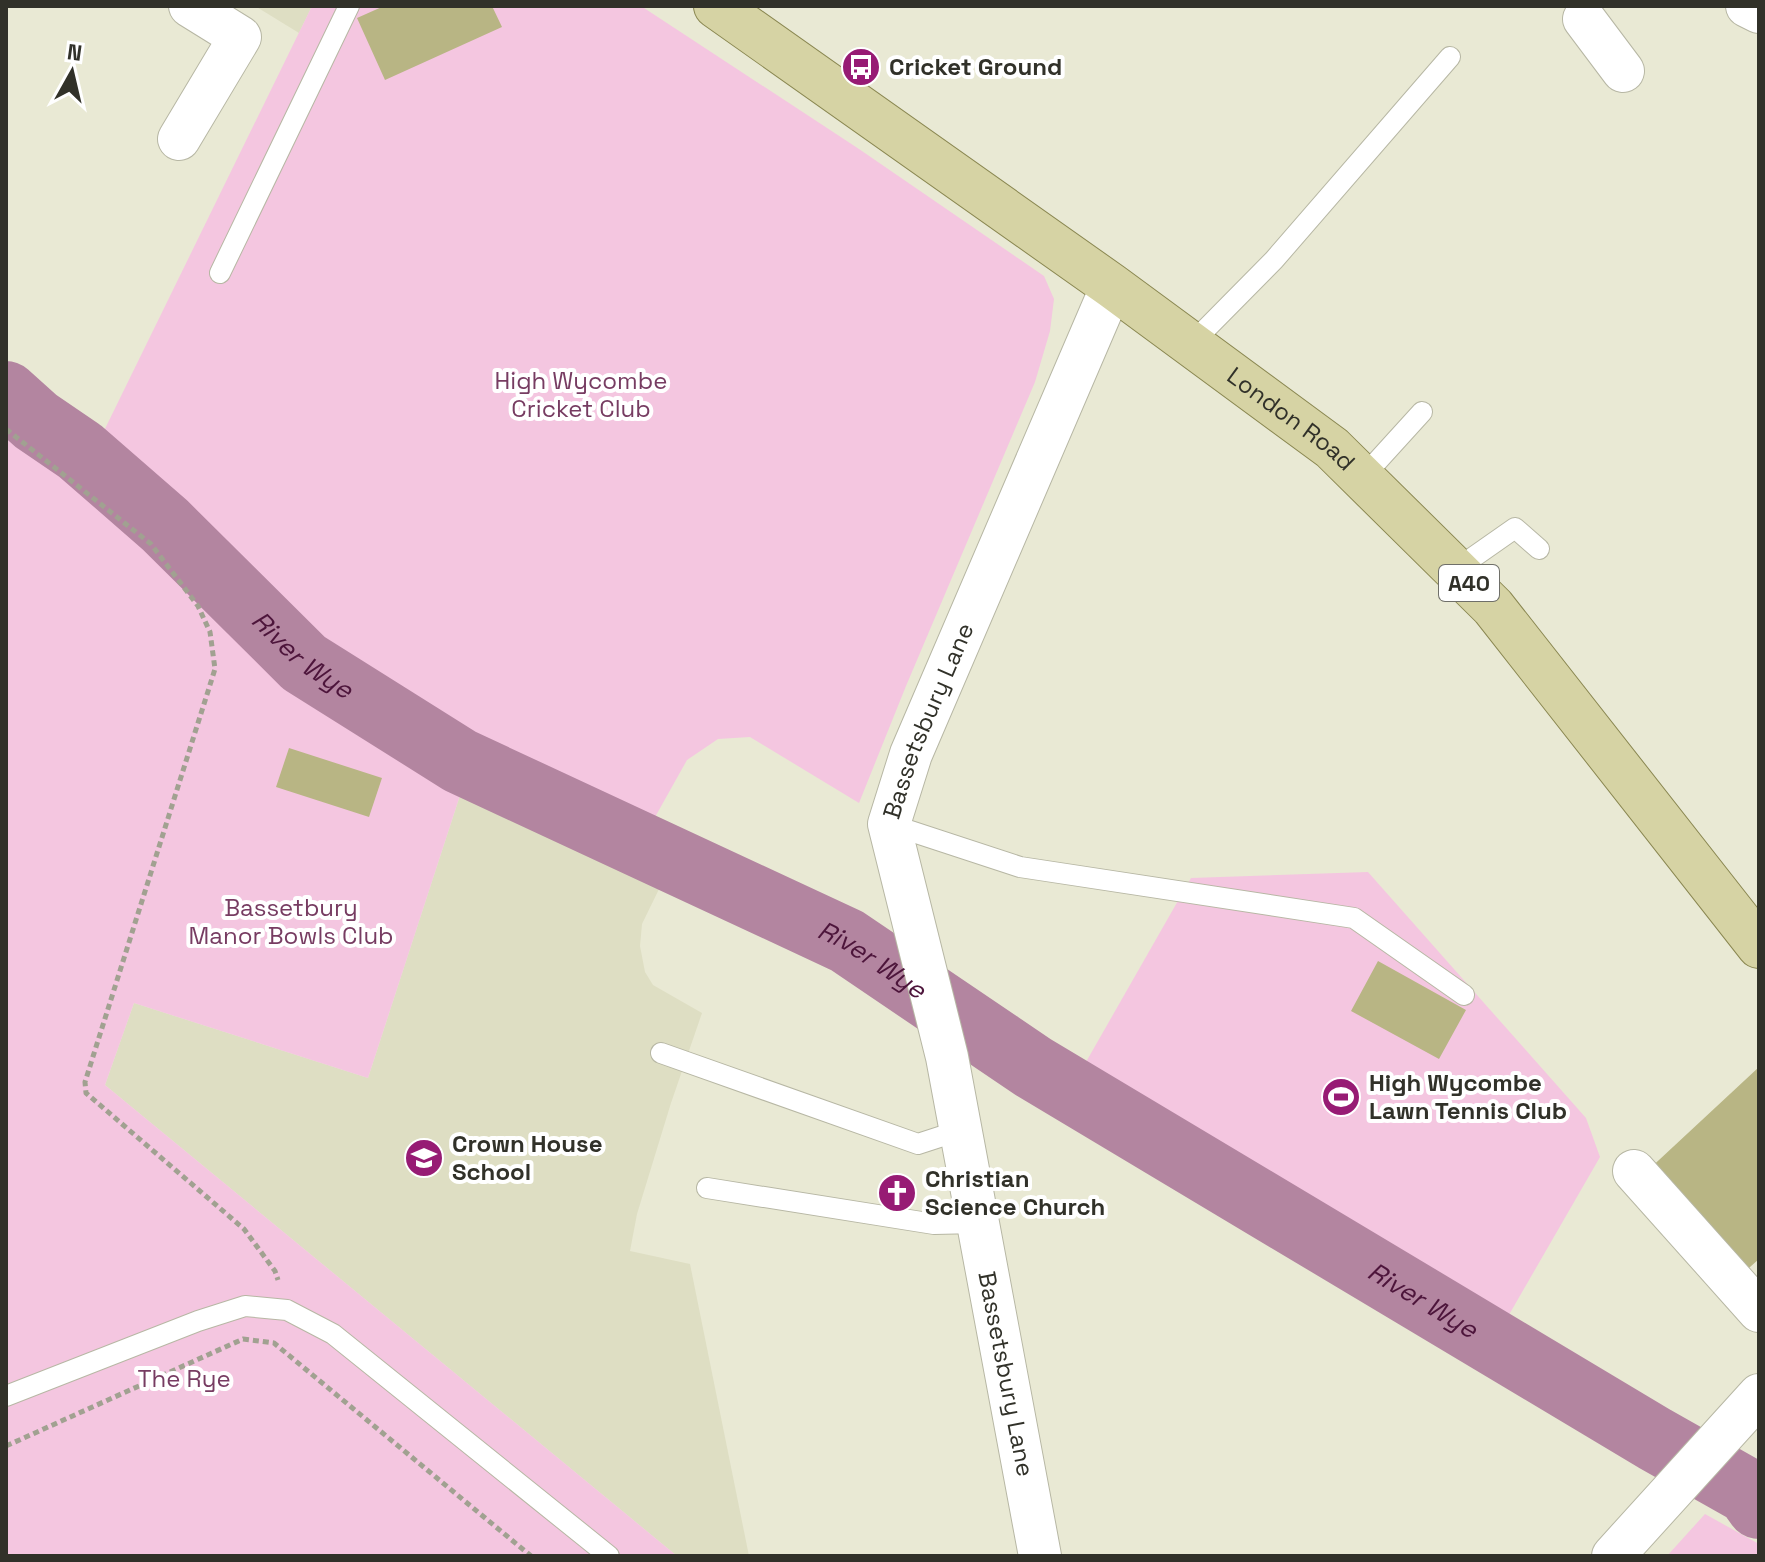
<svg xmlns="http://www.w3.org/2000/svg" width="1765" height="1562" font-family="'Space Grotesk',sans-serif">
<rect width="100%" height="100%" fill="#e9e9d4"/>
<path fill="#dedec3" d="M255 6H312L299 33Z
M465 780 500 799 624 852 653 873 661 885 642 924 640 946 645 972 653 985 702 1013 671 1103 637 1214 630 1251 690 1264 749 1556H677L105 1085 134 1003 368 1078Z"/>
<path fill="#f4c6e0" d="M312 6H641L859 149 1044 276 1054 299 1050 331 1035 382 906 686 859 803 750 737 718 739 687 760 654 819 526 761 469 741 390 699 322 651 285 614 239 558 233 562 99 441Z
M6 415 37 444 133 516 207 597 338 713 430 764 465 780 368 1078 134 1003 105 1085 677 1556H6Z
M1368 872 1586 1118 1600 1157 1506 1320 1078 1076 1191 878Z
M1705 1514 1759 1544V1556H1667Z"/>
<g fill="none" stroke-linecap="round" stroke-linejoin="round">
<path stroke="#b385a0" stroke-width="66" id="s1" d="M6 394 36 421 80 451 165 525 304 663 460 761 847 941 1033 1067 1655 1439 1749 1492 1759 1506"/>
</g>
<path fill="#b8b584" d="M384 6H492L502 27 385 80 357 18Z
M289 748 382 778 369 817 276 787Z
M1378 961 1466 1010 1439 1059 1351 1011Z
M1759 1067V1259L1741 1275 1645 1173Z"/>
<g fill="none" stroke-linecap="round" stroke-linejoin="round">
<defs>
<path id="service" d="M220 273 349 6
M1191 344 1274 260 1450 57
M1362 478 1422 412
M1455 570 1515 528 1539 549
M889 824 1020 867 1354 918 1464 995
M661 1053 918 1144 961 1130
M707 1188 934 1224 978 1223
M6 1396 198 1321 245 1306 287 1310 333 1334 609 1556"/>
<g id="minor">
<path d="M1747 6 1759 12"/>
<path d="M1584 19 1623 71"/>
<path d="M179 139 240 37 190 6"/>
<path d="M1634 1171 1759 1311"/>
<path id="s2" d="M1040 1556 947 1057 889 824 911 754 1112 286"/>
<path d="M1613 1556 1759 1395"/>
</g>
<g id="primary">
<path id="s3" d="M716 6 1112 286 1332 448 1493 607 1759 946"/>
</g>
</defs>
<use href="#service" stroke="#b7b7a4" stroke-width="22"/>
<use href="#minor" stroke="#b7b7a4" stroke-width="44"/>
<use href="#primary" stroke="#8a8751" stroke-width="46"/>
<path stroke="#a1a191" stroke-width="5" stroke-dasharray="6 4" stroke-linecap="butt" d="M6 429 151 544 198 606 210 632 215 669 85 1082 86 1093 244 1229 275 1271 278 1280
M6 1446 243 1339 274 1343 531 1556"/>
<use href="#service" stroke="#fff" stroke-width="20"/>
<use href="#minor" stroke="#fff" stroke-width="42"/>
<use href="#primary" stroke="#d6d3a4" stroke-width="44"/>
</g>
<defs>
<symbol id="bus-disc" viewBox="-11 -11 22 22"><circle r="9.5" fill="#971b74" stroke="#fff"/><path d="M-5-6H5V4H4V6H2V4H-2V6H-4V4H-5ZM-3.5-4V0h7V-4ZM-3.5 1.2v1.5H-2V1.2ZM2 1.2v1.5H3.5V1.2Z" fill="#fff"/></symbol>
<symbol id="stadium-disc" viewBox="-11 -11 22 22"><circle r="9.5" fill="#971b74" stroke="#fff"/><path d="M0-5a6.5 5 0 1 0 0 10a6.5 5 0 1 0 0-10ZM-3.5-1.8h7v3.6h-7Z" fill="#fff"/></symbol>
<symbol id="school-disc" viewBox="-11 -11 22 22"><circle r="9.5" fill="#971b74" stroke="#fff"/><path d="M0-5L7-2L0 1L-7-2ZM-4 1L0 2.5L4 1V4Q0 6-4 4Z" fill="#fff"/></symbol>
<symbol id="church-disc" viewBox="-11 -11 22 22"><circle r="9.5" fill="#971b74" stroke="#fff"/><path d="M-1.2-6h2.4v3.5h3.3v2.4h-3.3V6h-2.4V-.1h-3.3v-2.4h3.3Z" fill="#fff"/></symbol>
</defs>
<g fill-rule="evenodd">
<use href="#bus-disc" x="839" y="45" width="44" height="44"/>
<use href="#stadium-disc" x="1319" y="1075" width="44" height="44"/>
<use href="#school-disc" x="402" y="1136" width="44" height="44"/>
<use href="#church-disc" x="875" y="1171" width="44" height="44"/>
</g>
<g text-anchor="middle" stroke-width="8" stroke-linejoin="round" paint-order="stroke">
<rect fill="#fff" stroke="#6f6f69" stroke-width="2" x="1439" y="565" width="60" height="36" rx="6"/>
<g font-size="22" font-weight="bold" fill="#313129">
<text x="1469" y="591">A40</text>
</g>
<g font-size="24" font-weight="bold" fill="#313129" stroke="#fff" text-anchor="start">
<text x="889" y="75">Cricket Ground</text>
<text x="1369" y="1091">High Wycombe<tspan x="1369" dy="28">Lawn Tennis Club</tspan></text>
<text x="452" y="1152">Crown House<tspan x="452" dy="28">School</tspan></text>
<text x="925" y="1187">Christian<tspan x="925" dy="28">Science Church</tspan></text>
</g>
<g font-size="24" fill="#773c62" stroke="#fff">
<text x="581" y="389">High Wycombe<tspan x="581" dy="28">Cricket Club</tspan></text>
<text x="291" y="916">Bassetbury<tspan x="291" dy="28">Manor Bowls Club</tspan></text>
<text x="184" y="1387">The Rye</text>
</g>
<g font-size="24" fill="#313129" stroke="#fff">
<text dy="8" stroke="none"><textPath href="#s3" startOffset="708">London Road</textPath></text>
<text dy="8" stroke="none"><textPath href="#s2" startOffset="858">Bassetsbury Lane</textPath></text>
<text transform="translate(1006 1374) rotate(79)" y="8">Bassetsbury Lane</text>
</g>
<g font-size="26" font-style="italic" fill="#4d153b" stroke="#fff">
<text dy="9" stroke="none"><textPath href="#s1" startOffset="396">River Wye</textPath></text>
<text dy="9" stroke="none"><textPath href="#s1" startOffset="1044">River Wye</textPath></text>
<text dy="9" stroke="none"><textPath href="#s1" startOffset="1692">River Wye</textPath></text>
</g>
</g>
<rect width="1765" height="1562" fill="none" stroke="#313129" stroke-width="16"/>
<g transform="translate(72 72) rotate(8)" stroke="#ffffff" stroke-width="6" paint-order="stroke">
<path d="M0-6L14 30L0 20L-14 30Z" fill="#313129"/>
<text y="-12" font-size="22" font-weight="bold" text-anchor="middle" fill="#313129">N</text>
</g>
</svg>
